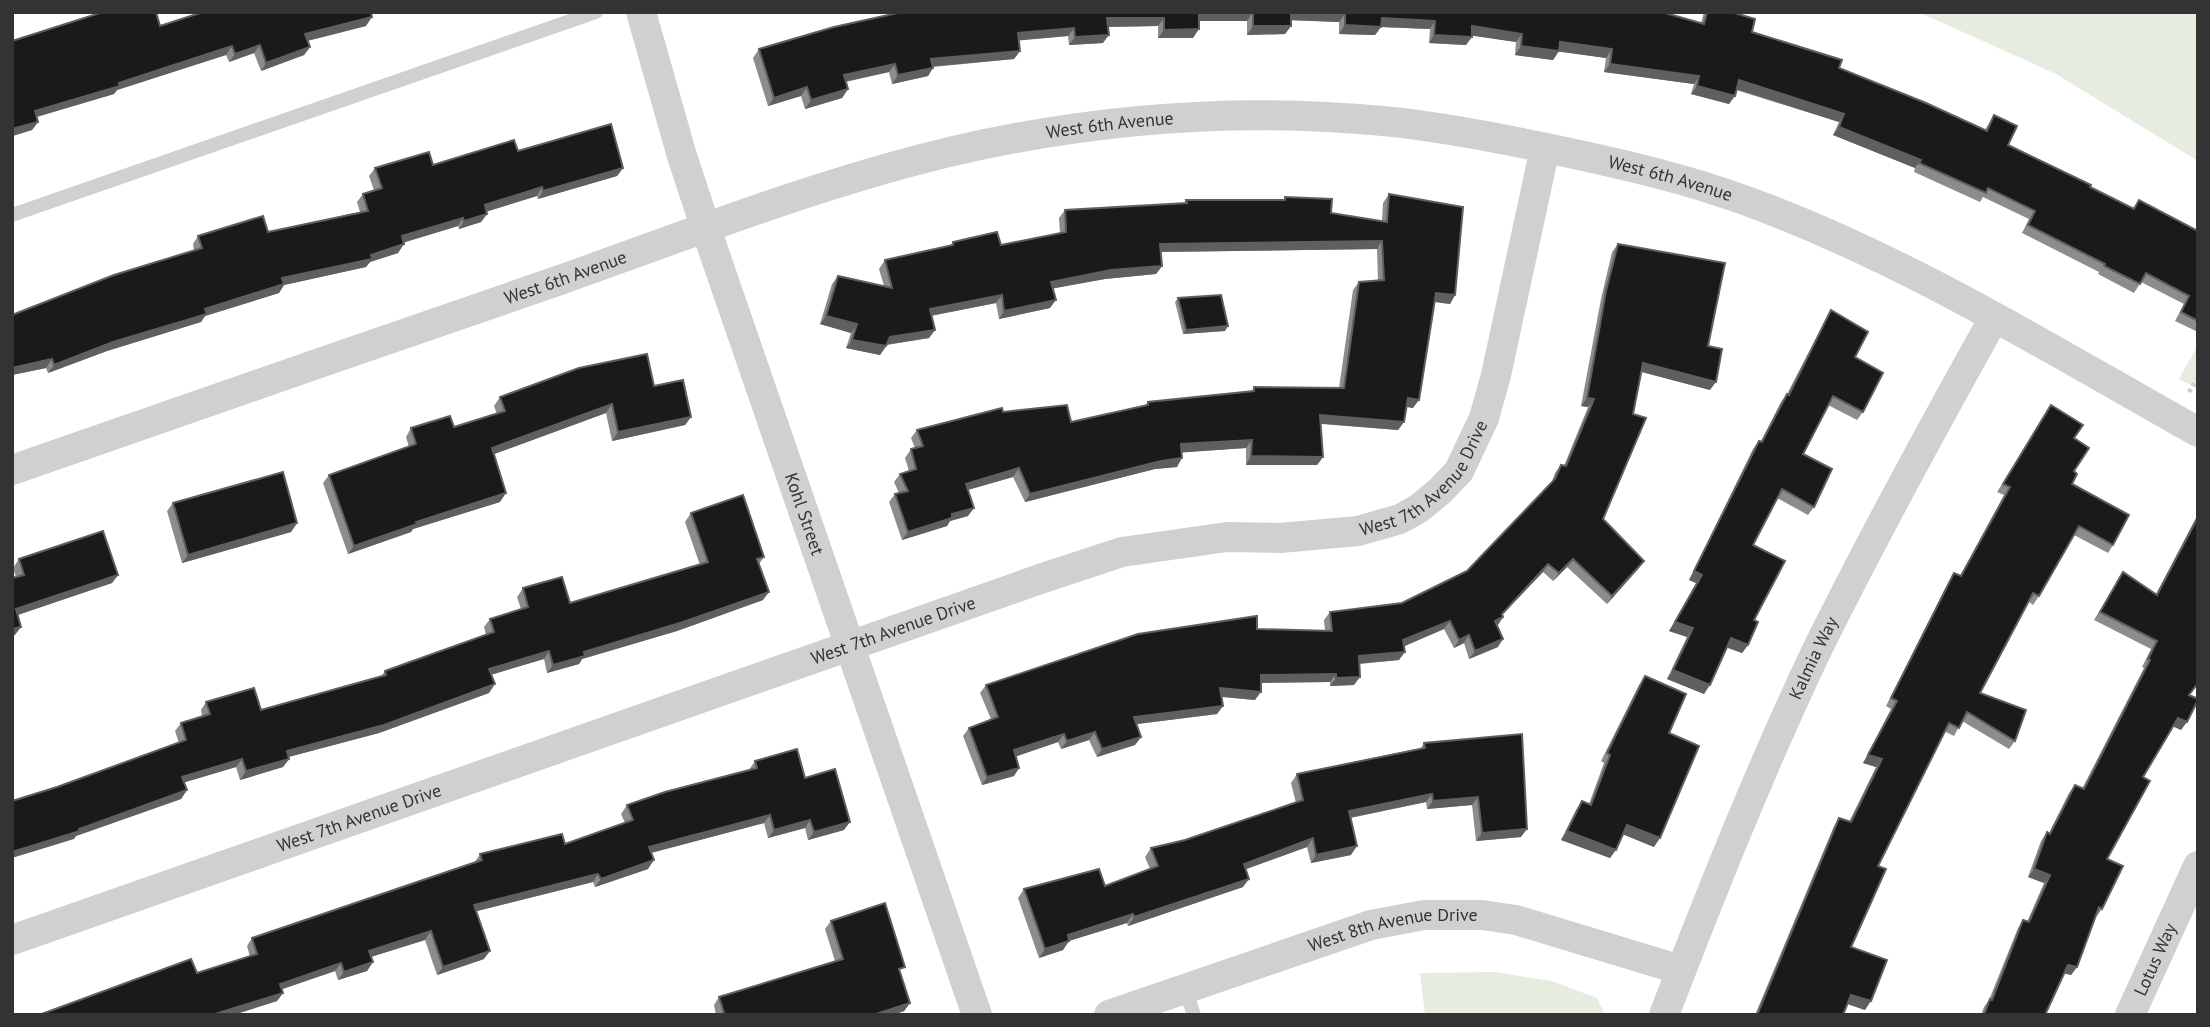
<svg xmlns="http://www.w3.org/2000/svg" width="2210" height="1027" font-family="'PT Sans',sans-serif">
<rect width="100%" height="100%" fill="#fff"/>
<path fill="#e6ecdf" d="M1918 12H2198V161L2056 74Z
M2198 345V389L2179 379Z
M1494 972 1552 981 1597 998 1605 1015H1425L1420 973Z"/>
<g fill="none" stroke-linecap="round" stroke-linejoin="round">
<path stroke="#cdcdcd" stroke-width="4.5" stroke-dasharray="3.5 3.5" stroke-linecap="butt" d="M2189 392 2198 378"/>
<path stroke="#d0d0d0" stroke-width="14" d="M12 215 596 12
M1185 989 1194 1015"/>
<g stroke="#d0d0d0" stroke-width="30">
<path id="s1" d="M641 12 682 156 706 229 977 1015"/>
<path id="s2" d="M12 470C195 406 377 343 560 280 687 235 814 185 945 153 1088 119 1237 107 1383 121 1444 127 1505 139 1565 152 1626 165 1686 179 1744 200 1904 258 2050 349 2198 432"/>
<path id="s3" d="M12 940 1043 578 1122 552 1227 537 1280 538 1358 531 1400 519 1418 509 1440 491 1459 471 1484 418 1496 375 1545 148"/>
<path id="s4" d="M1109 1015 1371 925 1424 915H1482L1516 920 1681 970"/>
<path id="s5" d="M1664 1015C1711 893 1759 772 1815 654 1871 540 1932 429 1994 318"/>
<path id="s6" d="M2130 1015 2198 866"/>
</g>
</g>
<path fill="#8c8c8c" d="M902 12H1662L1701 23 1704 12H1731L1752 32 1985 130 1994 115 2008 145 2133 209 2139 200 2198 231V332L2175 321 2184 304 2141 282 2134 293 2098 274 2099 272 2022 233 2029 219 1983 197 1980 202 1914 172 1915 168 1833 135 1839 122 1736 90 1729 104 1691 94 1694 84 1604 72 1606 58 1559 51 1553 60 1515 55 1516 42 1472 35 1466 45 1429 43 1430 29 1381 27 1375 35 1339 34V22L1291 20V26L1285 34 1247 35V21H1199L1193 38H1158V26L1108 27 1103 43 1069 45 1068 36 1019 40 1020 51 1014 59 933 67 928 76 892 84 889 72 846 82 848 89 842 98 805 109 801 96 768 106 753 58 759 49Z
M160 26H366L307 41 310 47 304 55 261 71 254 53 229 62 226 55 117 90 114 94 37 117 38 122 32 130 13 136 12 41Z
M518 151 623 168 617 176 538 199 537 196 486 211 487 214 481 222 459 229 458 226 404 242 398 253 370 262 366 267 284 285 279 293 205 316 201 322 107 351 48 373 46 368 12 375 194 250 193 244 198 236 268 232 360 212 357 202 363 194 374 190 369 176 375 168 433 165Z
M1389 194 1455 295 1450 304 1434 302 1413 408 1407 407 1404 422 1398 430 1321 424 1323 457 1317 465H1246V448L1182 452 1177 467 1155 469 1025 502 1013 477 968 490V516L950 521 947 526 902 540 889 502 895 494 899 493 894 482 900 474 909 471 905 458 911 449 915 448 911 438 917 430 1003 412 1071 422 1145 405 1148 402 1251 392 1254 387 1339 388 1353 290 1359 282 1378 280 1377 249 1161 252 1162 266 1156 274 1105 279 1053 288 1050 308 999 319 996 303 931 316 935 330 929 338 887 345 880 355 846 348 851 333 820 324 832 284 838 276 884 286 879 269 885 260 950 246 953 242 1001 245 1060 234 1059 218 1065 210 1184 203 1186 200H1283L1285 197 1331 213 1382 221 1383 203Z
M1618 244 1708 346 1710 390 1642 372 1603 519 1638 569 1607 604 1567 567 1553 581 1543 572 1502 615 1503 617 1497 626 1498 647 1469 659 1464 643 1454 648 1444 629 1404 646 1399 660 1360 664 1354 685 1330 686V682L1261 683 1255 700 1221 697 1223 706 1217 714 1137 724 1141 737 1135 745 1097 757 1089 740 1061 749 1058 742 1016 756 1019 768 1014 776 982 785 963 736 969 728 991 719 980 693 986 685 1257 629 1325 631 1324 620 1330 612 1402 603 1467 571 1551 484 1555 473 1561 465 1564 466 1588 407 1581 406 1601 299 1612 252Z
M1178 298 1225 331 1183 334 1175 302Z
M1831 310 1855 357 1863 412 1857 420 1828 405 1803 454 1814 507 1808 515 1777 498 1753 545 1754 620 1748 645 1742 653 1727 647 1704 694 1667 679 1687 637 1669 631 1696 583 1689 580 1753 449 1759 441H1761L1781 402 1787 394 1826 319Z
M654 386 691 417 685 425 612 441 606 413 494 454 500 502 413 529 411 532 348 554 323 483 329 475 409 447 406 437 411 428 454 427 497 414 494 406 500 397Z
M2051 405 2074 438V471L2072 484 2113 545 2108 553 2074 535 2039 596 2033 605 2029 602 1980 693 2015 741 2009 749 1962 721 1954 736 1944 731 1878 866 1851 947 1865 1010 1847 1004 1843 1015H1755L1834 826 1839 818 1849 822 1876 767 1863 763 1891 709 1886 706 1949 581 1954 573 1960 576 2004 495 1997 492Z
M173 503 297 523 291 532 182 563 167 511Z
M691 513 764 557 759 564 763 600 677 631 582 659 579 664 547 673 544 659 491 675 489 693 379 733 288 757 289 759 283 767 240 780 236 767 184 782 187 790 181 799 76 836 74 839 57 787 179 743 175 731 181 723 202 716 201 710 206 702 261 710 381 677 385 671 486 635 484 627 490 619 521 609 517 597 523 588 570 603 700 565 685 522Z
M2198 514V683L2189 695 2181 730 2173 726 2143 777 2107 859 2102 909 2096 917H2095L2077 967 2071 975 2064 973 2045 1015H1981L1984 1007 1989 1000 2018 928 2023 920 2027 922 2044 883 2028 877 2041 841 2047 832 2049 833 2069 793 2075 785 2082 789 2144 668 2142 667 2151 649 2094 620 2123 572 2156 594Z
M19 559 118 575 112 583 17 615 15 635 12 636V578L16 577 13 568Z
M1645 676 1669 733 1654 847 1623 834 1610 858 1561 840 1576 810 1582 801 1589 804 1604 763 1601 761 1639 685Z
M1424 743 1521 837 1476 841 1472 805 1427 809 1426 802 1351 818V855L1311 863 1307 847 1246 869 1243 887 1128 926 1127 923 1069 941 1063 950 1039 958 1018 898 1024 889 1105 886 1150 869 1145 857 1151 848 1185 840 1296 803 1291 783 1297 774 1421 748Z
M755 761 805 778 844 830 808 840 805 828 768 838 764 823 651 853 648 869 595 887 593 882 477 911 484 959 437 975 425 940 371 957 373 962 367 971 338 980 335 971 282 989 283 993 277 1001 233 1015H39L197 973 250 957 247 946 252 938 475 862 480 854 565 844 625 823 621 814 627 805 749 770Z
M831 921 901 973 910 1003 904 1011 893 1015H716L714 1005 719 997 835 961 825 929Z"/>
<path fill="#5f5f5f" d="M1253 12 1247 21H1193L1199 13Z
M1291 12 1345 14 1339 22 1285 20Z
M372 17 366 26 299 43 305 34Z
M1107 18H1164L1158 26 1102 27Z
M1382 18 1435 21 1430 29 1381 27 1375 35 1339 34 1345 25Z
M1253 26H1291L1285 34 1247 35Z
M1472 26 1522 34 1516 42 1467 35Z
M1074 28 1068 36 1012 41 1018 33Z
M1199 29 1193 38H1158L1164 30Z
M1109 35 1103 43 1069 45 1075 37Z
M1434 35 1472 37 1466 45 1429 43Z
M1560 42 1612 49 1606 58 1554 51Z
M260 45 254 53 229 62 235 54Z
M232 46 226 55 117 90 114 94 29 119 35 111Z
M1521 46 1559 51 1553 60 1515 55Z
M310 47 304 55 261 71 266 63Z
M1020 51 1014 59 926 67 931 59Z
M895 64 889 72 838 83 844 75Z
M1610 64 1699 76 1694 84 1604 72Z
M933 68 928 76 892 84 898 75Z
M1739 80 1844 114 1839 122 1733 88Z
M1697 86 1735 96 1729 104 1691 94Z
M807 87 801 96 768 106 774 98Z
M848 89 842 98 805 109 811 100Z
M38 122 32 130 12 136V129Z
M1839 127 1921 160 1915 168 1833 135Z
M623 168 617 176 538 199 543 191Z
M542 187 537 196 479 214 485 205Z
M487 214 481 222 459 229 464 221Z
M463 218 458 226 396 245 402 236Z
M1382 241 1377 249 1154 252 1160 244Z
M404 244 398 253 370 262 366 267 284 285 279 293 205 316 201 322 107 351 48 373 54 365 113 342 205 309 282 278 371 255Z
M1162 266 1156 274 1105 279 1045 290 1051 282 1111 270Z
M1436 293 1455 295 1450 304 1430 301Z
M1002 295 996 303 924 317 930 309Z
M1056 300 1050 308 999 319 1004 311Z
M826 316 857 324 851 333 820 324Z
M1228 326 1225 331 1183 334 1186 330Z
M935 330 929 338 884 345 890 337Z
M852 340 886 346 880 355 846 348Z
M52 359 46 368 12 375V368Z
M1643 363 1716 382 1710 390 1638 371Z
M1408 398 1419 400 1413 408 1402 406Z
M1587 398 1594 399 1588 407 1581 406Z
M612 404 606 413 486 457 492 448Z
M1320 415 1404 422 1398 430 1314 423Z
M691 417 685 425 612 441 618 432Z
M1252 440 1246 448 1176 453 1181 444Z
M1251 456 1323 457 1317 465H1246Z
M1182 458 1177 467 1155 469 1025 502 1030 494 1161 461Z
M1019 468 1013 477 960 492 966 484Z
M506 493 500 502 413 529 411 532 348 554 354 546 416 522Z
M974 508 968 516 950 521 947 526 902 540 908 532 952 514Z
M297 523 291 532 182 563 188 555Z
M1573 559 1567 567 1553 581 1559 573Z
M1644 561 1638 569 1607 604 1612 596Z
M1548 564 1543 572 1497 620 1503 617 1498 625 1489 630 1502 614Z
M1694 571 1702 575 1696 583 1689 580Z
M118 575 112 583 12 617 16 609Z
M769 592 763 600 677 631 582 659 579 664 547 673 553 665 584 652Z
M1450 621 1444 629 1398 649 1403 640Z
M1675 622 1693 628 1687 637 1669 631Z
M21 627 15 635 12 636V629Z
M1469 635 1464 643 1454 648 1459 640Z
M1731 638 1748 645 1742 653 1725 647Z
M1503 639 1498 647 1469 659 1475 651Z
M549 651 544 659 483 677 489 669Z
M1405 652 1399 660 1354 664 1359 656Z
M1673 670 1710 685 1704 694 1667 679Z
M1336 674 1330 682 1256 683 1261 675Z
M1360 677 1354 685 1330 686 1336 678Z
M495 684 489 693 379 733 281 759 287 751Z
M1220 688 1261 692 1255 700 1214 696Z
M1223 706 1217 714 1129 725 1134 717Z
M2178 718 2187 722 2181 730 2172 726Z
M1095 732 1089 740 1061 749 1067 741Z
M1064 734 1058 742 1009 759 1014 750Z
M1141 737 1135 745 1097 757 1102 749Z
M1868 755 1882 759 1876 767 1863 763Z
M242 759 236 767 176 785 182 777Z
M289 759 283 767 240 780 246 771Z
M1019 768 1014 776 982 785 987 777Z
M187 790 181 799 76 836 74 839 12 858V852Z
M1432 794 1426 802 1343 819 1349 811Z
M1478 797 1472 805 1427 809 1433 801Z
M770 815 764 823 643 855 649 847Z
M810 820 805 828 768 838 774 830Z
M850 822 844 830 808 840 814 832Z
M1627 825 1660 838 1654 847 1622 834Z
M1527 829 1521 837 1476 841 1482 833Z
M1567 831 1616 850 1610 858 1561 840Z
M1313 838 1307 847 1238 872 1244 864Z
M1357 846 1351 855 1311 863 1316 855Z
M654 860 648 869 595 887 601 879Z
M2034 869 2050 875 2044 883 2028 877Z
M598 874 593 882 469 913 474 905Z
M1249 879 1243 887 1128 926 1134 917Z
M1133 914 1127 923 1062 943 1068 935Z
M431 931 425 940 364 959 369 951Z
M1069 941 1063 950 1039 958 1045 949Z
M490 951 484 959 437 975 443 967Z
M373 962 367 971 338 980 344 972Z
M341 963 335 971 274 992 280 984Z
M2068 965 2077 967 2071 975 2062 973Z
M283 993 277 1001 233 1015H212Z
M1851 995 1871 1001 1865 1010 1845 1003Z
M910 1003 904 1011 893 1015H873Z"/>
<path fill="#1a1a1a" stroke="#5f5f5f" stroke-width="2" d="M103 12H156L160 26 203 12H371L372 17 305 34 310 47 266 63 260 45 235 54 232 46 119 83 120 86 35 111 38 122 12 129V41Z
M902 12H1291V26H1253V12L1199 13V29L1164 30V18H1107L1109 35 1075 37 1074 28 1018 33 1020 51 931 59 933 68 898 75 895 64 844 75 848 89 811 100 807 87 774 98 759 49 834 27Z
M1306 12H1662L1704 24 1707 12H1731L1755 19 1752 32 1842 60 1839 68 1926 103 1987 131 1994 115 2017 126 2008 145 2091 185 2090 187 2134 209 2139 200 2198 231V321L2181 312 2189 296 2146 273 2140 284 2104 266 2105 264 2028 225 2035 211 1988 188 1986 193 1919 163 1921 160 1839 127 1844 114 1739 80 1735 96 1697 86 1699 76 1610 64 1612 49 1560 42 1559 51 1521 46 1522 34 1472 26V37L1434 35 1435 21 1382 18 1381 27 1345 25V14Z
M611 124 623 168 543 191 542 187 485 205 487 214 464 221 463 218 402 236 404 244 371 255 372 259 282 278 284 284 205 309 207 314 113 342 54 365 52 359 12 368V315L114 275 202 248 198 236 263 216 268 232 368 211 363 194 382 188 375 168 429 152 433 165 514 140 518 151Z
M1389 194 1463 207 1455 295 1436 293 1419 400 1408 398 1404 422 1320 415 1323 457 1251 456 1252 440 1181 444 1182 458 1161 461 1030 494 1019 468 966 484 974 508 952 514V518L908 532 895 494 908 491 900 474 916 469 911 449 923 446 917 430 1002 408 1003 412 1067 405 1071 422 1148 405V402L1254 391V387L1344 388 1359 282 1384 280 1382 241 1160 244 1162 266 1111 270 1051 282 1056 300 1004 311 1002 295 930 309 935 330 890 337 886 346 852 340 857 324 826 316 838 276 892 288 885 260 953 245V242L997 232 1001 245 1066 232 1065 210 1187 203 1186 200H1285V197L1332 199 1331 213 1387 222Z
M1618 244 1725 263 1708 346 1722 349 1716 382 1643 363 1633 414 1646 418 1603 519 1644 561 1612 596 1573 559 1559 573 1548 564 1502 614 1503 617 1495 621 1503 639 1475 651 1469 635 1459 640 1450 621 1403 640 1405 652 1359 656 1360 677 1336 678V674L1261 675V692L1220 688 1223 706 1134 717 1141 737 1102 749 1095 732 1067 741 1064 734 1014 750 1019 768 987 777 969 728 998 717 986 685 1138 634 1257 616V629L1332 631 1330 612 1402 603 1467 571 1555 479 1561 465 1566 466 1594 399 1587 398 1606 291Z
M1221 295 1228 326 1186 330 1178 298Z
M1831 310 1868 332 1855 357 1883 373 1863 412 1833 396 1803 454 1832 469 1814 507 1782 489 1753 545 1785 561 1754 620 1758 622 1748 645 1731 638 1710 685 1673 670 1693 628 1675 622 1702 575 1694 571 1759 441 1762 442 1787 394 1789 395Z
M647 354 654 386 683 380 691 417 618 432 612 404 492 448 506 493 416 522 417 524 354 546 329 475 416 444 411 428 450 416 454 427 505 411 500 397 579 368Z
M2051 405 2083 425 2074 438 2089 448 2074 471 2077 474 2072 484 2129 515 2113 545 2079 526 2039 596 2033 593 1980 693 2026 710 2015 741 1967 712 1959 728 1949 723 1878 866 1886 869 1851 947 1887 960 1871 1001 1851 995 1843 1015H1757L1839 818 1851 822 1882 759 1868 755 1897 701 1891 698 1954 573 1961 576 2010 487 2003 484Z
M283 472 297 523 188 555 173 503Z
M743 495 764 557 757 559 769 592 683 622 584 652 585 656 553 665 549 651 489 669 495 684 384 725 287 751 289 759 246 771 242 759 182 777 187 790 79 829 80 831 12 852V801L57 787 186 740 181 723 210 714 206 702 254 688 261 710 386 675 385 671 494 632 490 619 528 607 523 588 562 577 570 603 708 562 691 513Z
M2198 517V683L2189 695 2198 699V700L2187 722 2178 718 2143 777 2150 781 2107 859 2123 866 2102 909 2099 907 2077 967 2068 965 2045 1015H1984L1990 999 1992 1000 2023 920 2029 922 2050 875 2034 869 2047 832 2050 834 2075 785 2084 789 2150 660 2148 659 2157 641 2100 612 2123 572 2157 595Z
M103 531 118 575 16 609 21 627 12 629V578L24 575 19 559Z
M1645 676 1686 694 1669 733 1699 746 1660 838 1627 825 1616 850 1567 831 1582 801 1591 805 1610 755 1607 753Z
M1522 734 1527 829 1482 833 1478 797 1433 801 1432 794 1349 811 1357 846 1316 855 1313 838 1244 864 1249 879 1134 917 1133 914 1068 935 1069 941 1045 949 1024 889 1099 869 1105 886 1158 866 1151 848 1185 840 1303 800 1297 774 1425 748 1424 743Z
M797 749 805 778 835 769 850 822 814 832 810 820 774 830 770 815 649 847 654 860 601 879 598 874 474 905 490 951 443 967 431 931 369 951 373 962 344 972 341 963 280 984 283 993 212 1015H39L191 959 197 973 257 954 252 938 482 860 480 854 562 834 565 844 633 820 627 805 665 792 757 768 755 761Z
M885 903 905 967 899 969 910 1003 873 1015H720L724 1013 719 997 843 959 831 921Z"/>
<g text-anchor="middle" stroke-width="7" stroke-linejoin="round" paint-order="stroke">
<g font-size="18" fill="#333" stroke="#fff">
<text dy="6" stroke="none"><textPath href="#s2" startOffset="1153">West 6th Avenue</textPath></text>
<text dy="6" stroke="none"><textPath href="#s2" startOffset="1720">West 6th Avenue</textPath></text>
<text dy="6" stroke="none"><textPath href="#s2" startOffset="586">West 6th Avenue</textPath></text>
<text dy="6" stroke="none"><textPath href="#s3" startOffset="1502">West 7th Avenue Drive</textPath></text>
<text dy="6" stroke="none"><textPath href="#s1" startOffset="528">Kohl Street</textPath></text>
<text dy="6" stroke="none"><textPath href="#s3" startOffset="934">West 7th Avenue Drive</textPath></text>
<text dy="6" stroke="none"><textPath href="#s5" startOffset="387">Kalmia Way</textPath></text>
<text dy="6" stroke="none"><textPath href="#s3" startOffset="368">West 7th Avenue Drive</textPath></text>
<text dy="6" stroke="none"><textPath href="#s4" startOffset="298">West 8th Avenue Drive</textPath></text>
<text dy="6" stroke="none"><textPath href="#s6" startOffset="61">Lotus Way</textPath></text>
</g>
</g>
<rect width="2210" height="1027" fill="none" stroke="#333333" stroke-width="28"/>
</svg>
